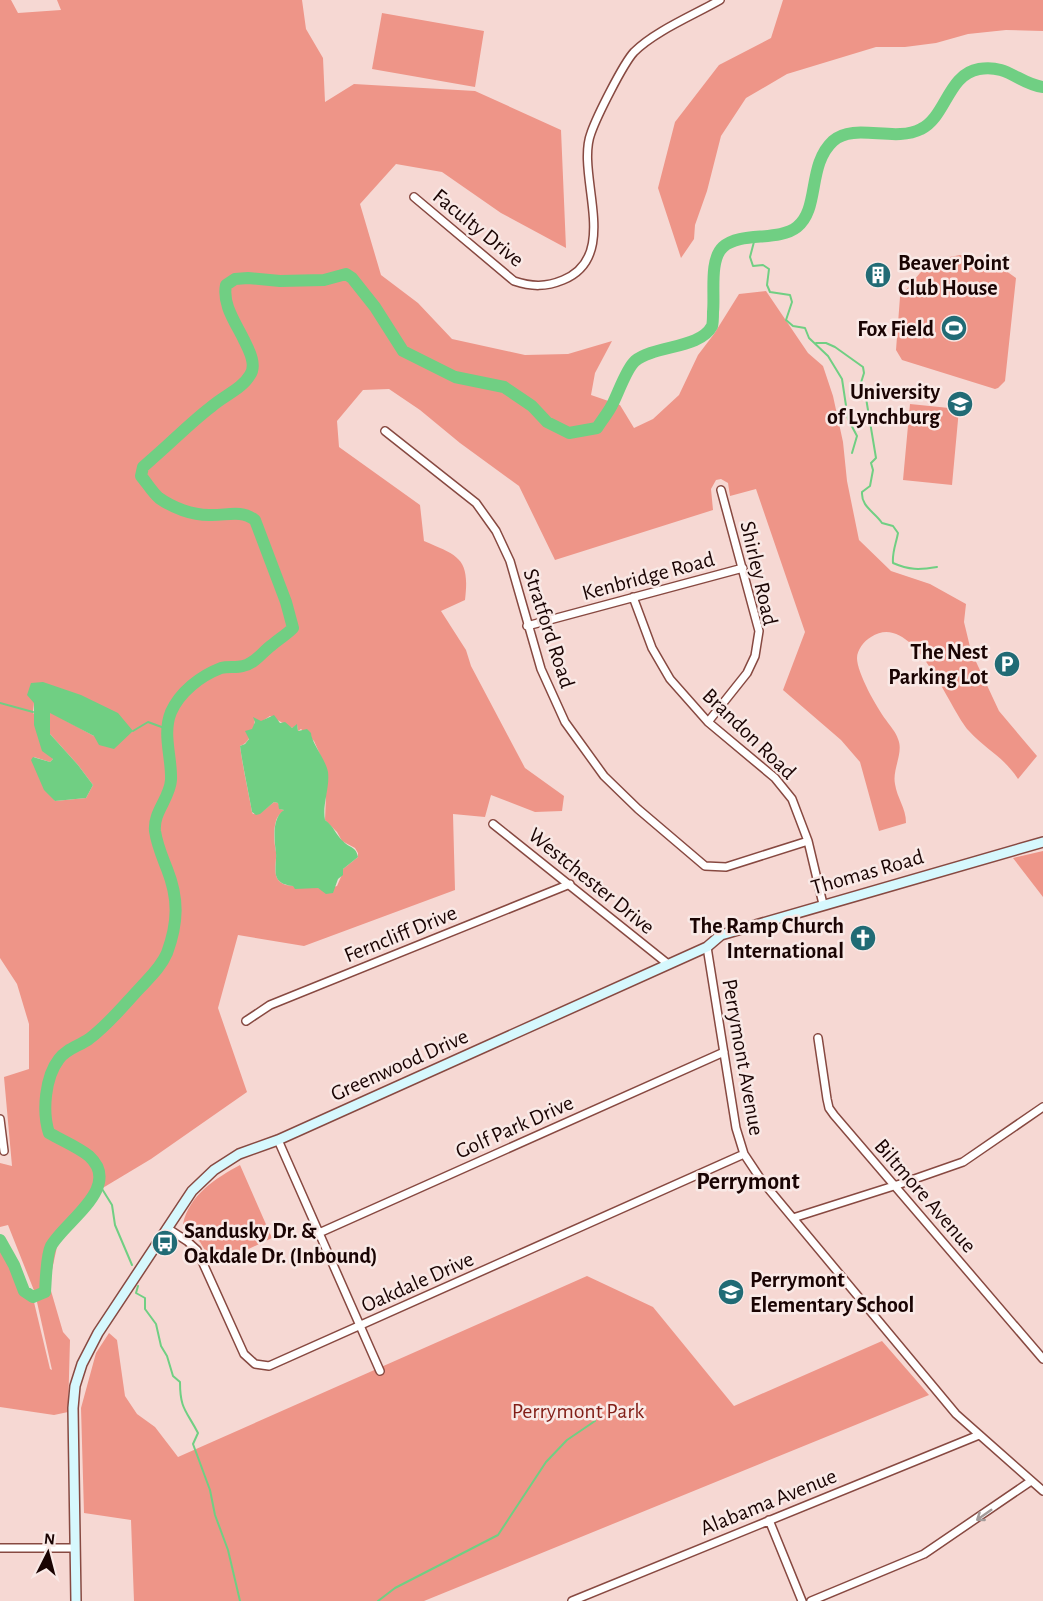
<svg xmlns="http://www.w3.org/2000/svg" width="1043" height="1601" font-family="'Alegreya Sans',sans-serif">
<rect width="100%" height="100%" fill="#f6d8d3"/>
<path fill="#ee9588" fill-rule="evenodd" d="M0 0H11L18 13 61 10 57 0H302L306 29 323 58 325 102 354 84 475 91 561 130 566 248 501 213 442 172 396 164 360 204 381 275 418 303 452 339 525 355 568 354 612 341 595 373 591 395 620 405 634 428 653 419 679 395 698 355 714 334 739 294 766 291 808 353 823 366 833 396 843 442 847 481 859 540 891 571 930 584 966 604 964 622 971 651 999 711 1037 756 1018 779C1003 756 985 749 969 731 948 708 914 609 871 637 864 641 857 650 857 658 857 673 877 708 886 720 890 726 896 732 898 739 904 753 892 769 895 784 897 798 906 808 906 823L879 831 860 762 841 740 783 690 805 632 756 489 730 496 728 483 721 479 716 480 711 489 713 510 555 560 519 486 460 443 420 410 389 389 363 390 337 421 339 447 420 505 424 541C459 556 470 558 465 600L441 611 466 650 471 666 525 768 564 796 562 811 535 812 491 795 485 817 453 814 455 890 304 946 238 935 218 1008 247 1092 151 1159 101 1189 58 1242 49 1284 63 1332 70 1340 68 1412 54 1415 0 1407V1242L20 1283 33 1298 50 1369 52 1370 35 1293 8 1225 0 1227V1163L12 1166 4 1077 29 1069V1024L17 984 0 958ZM34 703 133 731 127 735 94 736 50 712V734L78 765 93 785 86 798 55 801 34 757 50 762 53 759 33 712ZM270 716 292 728 297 725 298 731 301 729 314 741 327 770 325 820 337 832 342 841 355 848 358 853V857L343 869V872L337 886 323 890C313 884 298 888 286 885 270 880 277 864 276 852 274 842 273 831 276 821 277 816 282 813 284 810L280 809 278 803 274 802 263 811 253 814 252 812C248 789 243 769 240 746 250 743 254 729 255 719L261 722Z
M783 0H1043V31L1006 30 968 34 936 43 905 47H876L787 74 746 98 721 136 707 191 695 225 694 239 681 258 658 188 675 122 719 65 771 38Z
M382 13 484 31 475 87 372 69Z
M960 255C983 256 998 265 1016 278L1005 381 998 388 995 389 902 360 896 350 900 297 920 273 930 264 940 259Z
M910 404 959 409 952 485 903 480Z
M1043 851V897L1013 858Z
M240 1165 272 1238 214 1265 200 1242 189 1232 183 1224C189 1195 216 1178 240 1165Z
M587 1276 653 1307 734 1406 882 1341 929 1395 424 1601H134L131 1520 84 1513 81 1408 96 1353 109 1333 117 1340 125 1396 137 1414 155 1427 178 1457Z"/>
<path fill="#70cf83" d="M43 682 81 695 118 713 133 731 114 749 99 745 94 736 50 713V734L78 765 93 785 86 798 55 801 44 790 31 760 33 757 50 762 53 759 42 751 34 725V703L27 695 31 683Z
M274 715 280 723 285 722 292 728 297 724 298 731 307 729 311 733C311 742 326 760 328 772 330 788 322 805 325 820 334 826 336 836 345 843 351 848 356 847 358 857L343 869V875L338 879 333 893 326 894 318 888 295 889 293 886C269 883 277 869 276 853 274 838 272 818 284 810L279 809 278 803 274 802 260 814 256 815 252 812C248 789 243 768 240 746L245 744 249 739 245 731 252 729 255 722 253 717 261 721Z"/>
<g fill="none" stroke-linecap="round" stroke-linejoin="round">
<path stroke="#70cf83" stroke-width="2" d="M755 238 750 257 753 266 763 265 769 269 767 285 770 292 790 295 792 302 786 320 793 326 805 328 809 338 828 356 842 379 848 419 857 436 852 453
M816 343H826L835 347 863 367 864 373 859 389 866 398 876 458 871 463 873 470 870 486 862 492C861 507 875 512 882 523L893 526 898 533C896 544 892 552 893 563 909 570 919 570 937 567
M0 703 33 712
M133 731 148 722 167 729
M99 1184 112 1205 115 1225 132 1265
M138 1286 136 1293 145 1298V1309L156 1324 161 1346 167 1356 173 1376 180 1382C180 1409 186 1410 198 1433L193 1444 210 1490 215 1515 228 1550 240 1601
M378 1601 395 1588 498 1535 546 1462 567 1440 595 1421"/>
<path stroke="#70cf83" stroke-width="12" d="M0 1240 14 1265 24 1291 33 1297 45 1292C46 1280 46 1256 51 1246 65 1221 123 1187 89 1156 78 1147 61 1140 49 1133 42 1112 45 1077 59 1059 66 1049 79 1046 89 1039 109 1024 123 1006 140 988 150 977 161 967 167 953 178 923 179 899 167 869 162 856 157 845 155 831 153 812 170 798 171 780 172 758 162 734 171 712 180 692 200 676 221 668 228 666 236 668 243 666 256 663 262 652 272 645 279 639 286 635 293 628L286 602 255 520C240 509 226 516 209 515 192 515 173 508 159 498 152 492 147 483 141 476L143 467 152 459C172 442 190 423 211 407 223 396 242 389 250 375 257 365 249 350 244 340 236 323 222 305 226 285L235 279 248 278 280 281 324 280 346 274 352 278 375 307 403 351 455 377 504 387 532 406 547 422 569 433 597 428C602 420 608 413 612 405 618 394 626 369 635 361 655 345 700 349 712 326 713 323 713 316 713 312 715 294 709 260 723 247 741 231 778 242 797 227 820 209 807 165 833 141 854 122 894 143 921 129 946 117 948 74 979 69 1008 64 1019 84 1043 87"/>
<defs>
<path id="street" d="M414 197 514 281C532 287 546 287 563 280 622 256 575 175 591 133 597 116 623 64 634 52 655 31 694 15 720 0
M385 431 476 503 496 531 510 561 541 669 565 722 604 776 638 809 705 866 726 867 808 841
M633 597 652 648 670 679 708 722 775 778 792 799 808 841 823 904
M527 626 743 568
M708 722 747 673 755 656 759 631 721 490
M493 824 668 964
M707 947 736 1128 744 1154 762 1181 956 1414 1043 1491
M246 1021 270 1005 570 884
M818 1038 827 1099 829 1108 834 1115 1043 1359
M0 1119 4 1151
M278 1140 380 1371
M793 1218 900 1184 963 1162 1043 1107
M167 1228 187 1241 197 1250 244 1354 255 1364 269 1366 744 1154
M319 1233 724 1052
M769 1520 802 1601
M0 1548H75
M572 1601 979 1435
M811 1601 924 1554 1031 1481"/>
<path id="secondary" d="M76 1601 73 1408 75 1386 82 1364 98 1333 192 1191 214 1170 239 1154 278 1140 707 947 721 935 1043 842"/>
</defs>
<use href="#street" stroke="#874941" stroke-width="10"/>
<use href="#secondary" stroke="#874941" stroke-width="12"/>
<use href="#street" stroke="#fff" stroke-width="7"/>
<use href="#secondary" stroke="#d6f8fd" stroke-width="9"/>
</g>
<defs><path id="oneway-shaft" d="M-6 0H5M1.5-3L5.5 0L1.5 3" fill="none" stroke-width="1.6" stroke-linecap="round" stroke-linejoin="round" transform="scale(1.5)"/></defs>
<use stroke="#a39b9a" href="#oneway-shaft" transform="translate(984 1515) rotate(145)"/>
<defs>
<symbol id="building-disc" viewBox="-11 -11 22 22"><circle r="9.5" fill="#216b75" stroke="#f9e9e6"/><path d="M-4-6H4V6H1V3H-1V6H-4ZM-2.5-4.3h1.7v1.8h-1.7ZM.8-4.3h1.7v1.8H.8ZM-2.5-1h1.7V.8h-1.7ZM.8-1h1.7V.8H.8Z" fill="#fff"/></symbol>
<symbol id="stadium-disc" viewBox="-11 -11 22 22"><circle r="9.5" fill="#216b75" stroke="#f9e9e6"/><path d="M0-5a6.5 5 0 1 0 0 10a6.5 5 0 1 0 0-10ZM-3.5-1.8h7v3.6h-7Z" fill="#fff"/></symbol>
<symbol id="university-disc" viewBox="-11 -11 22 22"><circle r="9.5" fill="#216b75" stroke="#f9e9e6"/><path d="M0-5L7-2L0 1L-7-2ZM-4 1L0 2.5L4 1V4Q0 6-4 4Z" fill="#fff"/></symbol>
<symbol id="parking-disc" viewBox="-11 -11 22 22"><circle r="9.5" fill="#216b75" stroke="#f9e9e6"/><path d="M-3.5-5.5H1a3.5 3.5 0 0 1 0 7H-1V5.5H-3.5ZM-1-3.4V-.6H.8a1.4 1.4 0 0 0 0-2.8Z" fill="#fff"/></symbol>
<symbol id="church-disc" viewBox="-11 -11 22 22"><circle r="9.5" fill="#216b75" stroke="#f9e9e6"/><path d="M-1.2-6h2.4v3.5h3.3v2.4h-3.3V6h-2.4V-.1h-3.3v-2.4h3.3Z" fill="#fff"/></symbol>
<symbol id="bus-disc" viewBox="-11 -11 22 22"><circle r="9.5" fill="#216b75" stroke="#f9e9e6"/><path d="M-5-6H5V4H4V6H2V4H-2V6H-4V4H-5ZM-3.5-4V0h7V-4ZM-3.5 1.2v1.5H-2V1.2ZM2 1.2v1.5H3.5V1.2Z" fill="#fff"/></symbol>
<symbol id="school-disc" viewBox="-11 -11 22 22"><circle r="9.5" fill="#216b75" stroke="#f9e9e6"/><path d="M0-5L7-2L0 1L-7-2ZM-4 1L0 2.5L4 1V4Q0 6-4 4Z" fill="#fff"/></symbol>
</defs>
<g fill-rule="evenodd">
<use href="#building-disc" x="863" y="260" width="30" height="30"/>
<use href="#stadium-disc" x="939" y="313" width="30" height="30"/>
<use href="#university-disc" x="945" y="389" width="30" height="30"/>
<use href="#parking-disc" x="992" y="649" width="30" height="30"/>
<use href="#church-disc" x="848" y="923" width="30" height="30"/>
<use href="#bus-disc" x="150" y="1228" width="30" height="30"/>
<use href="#school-disc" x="716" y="1277" width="30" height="30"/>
</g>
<g text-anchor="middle" stroke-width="5" stroke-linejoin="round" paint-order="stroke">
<g font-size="22" fill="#1a0403" stroke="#f9e9e6">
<text transform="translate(479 227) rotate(39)" y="8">Faculty Drive</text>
<text transform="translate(760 573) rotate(77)" y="8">Shirley Road</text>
<text transform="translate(648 575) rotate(-15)" y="8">Kenbridge Road</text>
<text transform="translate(550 628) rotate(72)" y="8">Stratford Road</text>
<text transform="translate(750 733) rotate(44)" y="8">Brandon Road</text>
<text transform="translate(867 871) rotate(-16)" y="8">Thomas Road</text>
<text transform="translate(592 880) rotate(39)" y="8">Westchester Drive</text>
<text transform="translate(400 933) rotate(-22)" y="8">Ferncliff Drive</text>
<text transform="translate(744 1057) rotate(80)" y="8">Perrymont Avenue</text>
<text transform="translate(399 1064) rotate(-24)" y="8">Greenwood Drive</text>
<text transform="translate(514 1126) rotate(-24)" y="8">Golf Park Drive</text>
<text transform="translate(926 1195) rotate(49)" y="8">Biltmore Avenue</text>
<text transform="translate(417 1281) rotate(-24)" y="8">Oakdale Drive</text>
<text transform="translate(768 1501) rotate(-22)" y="8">Alabama Avenue</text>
</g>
<g font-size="22" font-weight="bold" fill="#1a0403" stroke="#f9e9e6" text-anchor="end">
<text x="898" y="270" text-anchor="start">Beaver Point<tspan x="898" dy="25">Club House</tspan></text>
<text x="934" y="336">Fox Field</text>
<text x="940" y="399">University<tspan x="940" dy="25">of Lynchburg</tspan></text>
<text x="988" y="659">The Nest<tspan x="988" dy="25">Parking Lot</tspan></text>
<text x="844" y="933">The Ramp Church<tspan x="844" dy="25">International</tspan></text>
<text x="184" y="1238" text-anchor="start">Sandusky Dr. &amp;<tspan x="184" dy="25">Oakdale Dr. (Inbound)</tspan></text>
<text x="750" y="1287" text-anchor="start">Perrymont<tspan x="750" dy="25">Elementary School</tspan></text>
</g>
<g font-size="22" fill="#821e17" stroke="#f9e9e6">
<text x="578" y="1418">Perrymont Park</text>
</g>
<g font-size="24" font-weight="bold" fill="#1a0403" stroke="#f9e9e6">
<text x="748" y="1189">Perrymont</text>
</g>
</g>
<g transform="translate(48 1553) rotate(6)" stroke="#f9e9e6" stroke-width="4.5" paint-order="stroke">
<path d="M0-4.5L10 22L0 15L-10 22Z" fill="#1a0403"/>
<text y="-9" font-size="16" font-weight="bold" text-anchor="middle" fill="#1a0403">N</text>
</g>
</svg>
